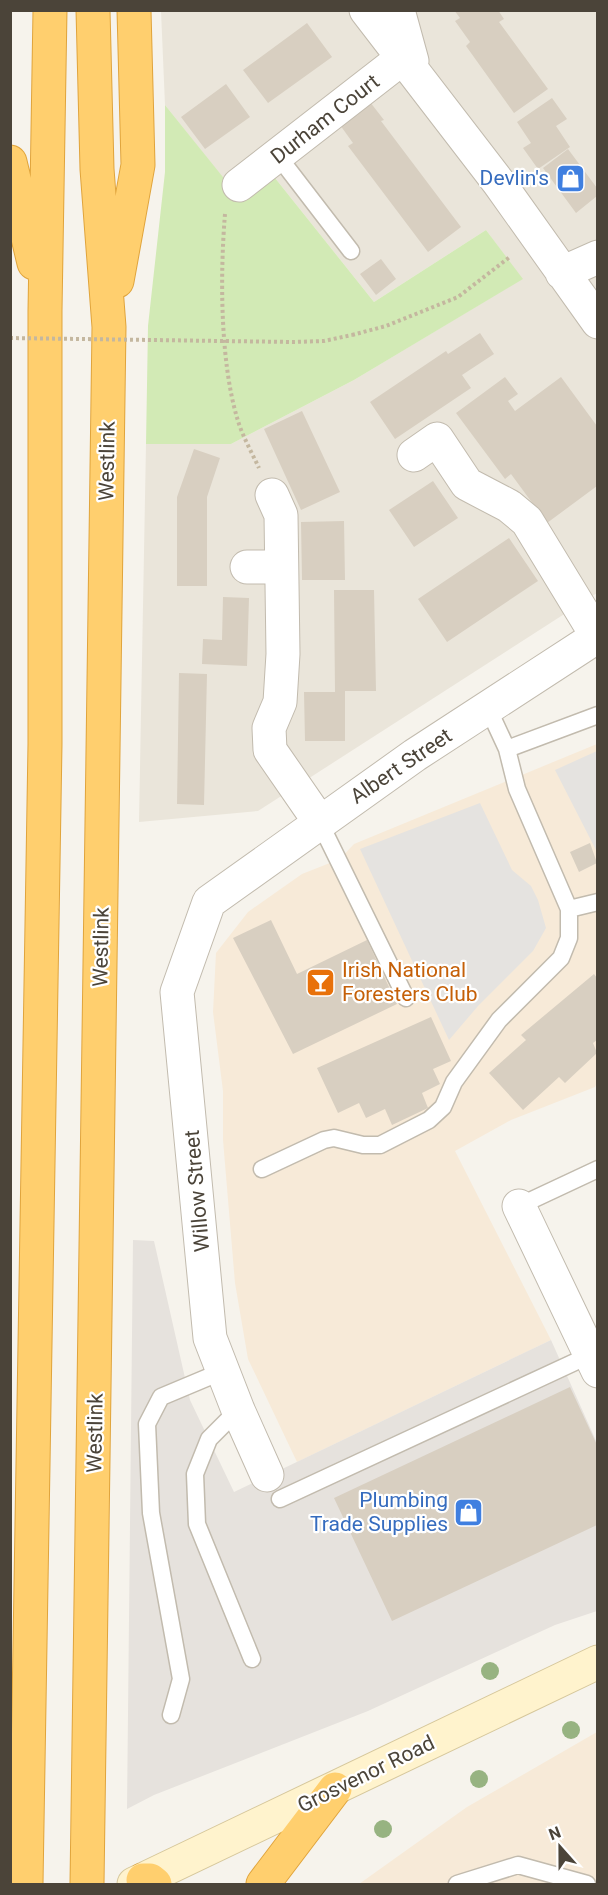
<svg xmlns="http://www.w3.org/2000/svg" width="608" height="1895" font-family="Roboto,sans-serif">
<rect width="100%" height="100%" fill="#f6f3ec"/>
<path fill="#eae5da" d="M161 11H597V593L258 811 139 822 146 444H231L354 380 522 279 486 230 374 302 275 178 243 203 165 105Z"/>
<path fill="#f7ead8" d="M597 744V1083L595 1087 511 1120 455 1151 551 1340 297 1462 248 1359 235 1283 223 1140V1091L213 1012 216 953 248 912 302 874 340 859 354 844Z
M597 1732V1884H359L467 1807Z"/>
<path fill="#e6e2dd" d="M133 1240 154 1241 190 1400 234 1492 551 1340 597 1443V1611L555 1625 368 1711 154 1795 127 1809Z"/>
<path fill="#d2eab5" d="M165 105 243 202 275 178 374 302 486 230 523 279 354 380 231 444H146L148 326 165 172Z"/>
<path fill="#e5e3e0" d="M597 751V852L555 770Z
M480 803 512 870 531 886 538 900 546 928 533 951 478 1006 449 1040 360 849Z"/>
<path fill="#d8cfc1" d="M454 10H498L504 19 499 22 548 89 514 113 466 46 470 42 455 21 460 18Z
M307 23 332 57 268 103 243 70Z
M226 84 250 117 205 149 181 117Z
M552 98 567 119 556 126 570 147 538 169 523 148 531 143 517 122Z
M370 102 384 120 381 121 461 227 428 252 348 146 353 143 340 125Z
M568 149 597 188V196L576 213 543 168Z
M381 259 396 279 376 295 360 274Z
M480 333 494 354 462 375 471 388 395 439 370 402 446 351 448 354Z
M505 377 518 394 508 401 515 411 561 377 597 426V486L547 523 511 474 505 479 456 413Z
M302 411 340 492 301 510 264 429Z
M194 449 220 458 207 497V586H177V497Z
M433 481 458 518 414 547 389 510Z
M344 521 345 580H302L301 522Z
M509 538 538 581 447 642 418 599Z
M334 590H374L376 691H345V741H305L304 692H335Z
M223 597 249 598 247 666 202 664 203 639 222 640Z
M179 673 207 674 204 805 177 804Z
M590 843 597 863 579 872 570 852Z
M271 920 297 974 367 940 397 1004 293 1054 233 938Z
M594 974 597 978V1040L593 1043 597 1053 565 1083 559 1077 523 1110 489 1073 526 1040 521 1035Z
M431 1017 451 1061 433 1069 440 1084 422 1093 428 1108 392 1125 385 1109 366 1118 359 1103 338 1113 317 1068Z
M570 1387 597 1445V1525L392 1621 334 1498Z"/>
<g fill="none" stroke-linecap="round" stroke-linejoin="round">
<defs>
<path id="lane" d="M278 156 351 251
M507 749 598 715
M319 821 406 998
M569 909 598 902
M262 1169 324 1140 334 1138 363 1145H380L429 1120 443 1107 454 1082 499 1020 561 958 569 938V909L517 789 507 749 488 708
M519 1206 598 1169
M238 1410 209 1439 195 1474 197 1524 252 1659
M280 1499 590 1355
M171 1715 181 1679 151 1513 147 1424 161 1397 223 1371
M457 1884 518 1865 587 1884"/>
<path id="street" d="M366 10 499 183 598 322
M398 10 412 61
M239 185 409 53
M562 273 598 257
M414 455 437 439 467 484 509 506 527 521 597 636
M272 495 281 515 283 654 280 702 269 728 270 750 319 821
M247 567H281
M519 1206 598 1371
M267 1475 238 1410 210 1338 177 992 209 902 415 755 598 636"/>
<path id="secondary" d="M134 1884 598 1662"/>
<path id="highway" d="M10 162 34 263
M117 281 138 165 134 10
M143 1880H150L155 1884
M26 1884 45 744V311L50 10
M87 1884 109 327 97 169 93 10
M263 1884 335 1789"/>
</defs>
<use href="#lane" stroke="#c2bbae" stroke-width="19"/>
<use href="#street" stroke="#c2bbae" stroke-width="35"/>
<use href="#secondary" stroke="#d6c79b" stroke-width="35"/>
<use href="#highway" stroke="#e0a43c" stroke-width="35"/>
<path stroke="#c4b79f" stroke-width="4" stroke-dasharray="3 3" stroke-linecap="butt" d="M225 214C220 275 220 363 238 421 243 437 252 453 259 468
M352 335 386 326 458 297 511 256"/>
<use href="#lane" stroke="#fff" stroke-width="16"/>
<use href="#street" stroke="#fff" stroke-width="33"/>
<use href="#secondary" stroke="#fff3cd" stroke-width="33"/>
<use href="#highway" stroke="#ffcf6e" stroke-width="33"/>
<path stroke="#c4b79f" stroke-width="4" stroke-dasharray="3 3" stroke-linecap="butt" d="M10 338 293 342 324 341 352 335"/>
</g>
<g fill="#97b381">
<circle cx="490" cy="1671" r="9"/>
<circle cx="571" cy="1730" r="9"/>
<circle cx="479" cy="1779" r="9"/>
<circle cx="383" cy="1829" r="9"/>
</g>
<defs>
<symbol id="shop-square" viewBox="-11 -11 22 22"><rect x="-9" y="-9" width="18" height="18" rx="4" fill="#3f7fe0" stroke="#fff"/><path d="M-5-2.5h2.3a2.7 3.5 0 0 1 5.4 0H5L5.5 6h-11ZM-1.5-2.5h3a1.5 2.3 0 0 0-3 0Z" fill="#fff"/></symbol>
<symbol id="bar-square" viewBox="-11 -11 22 22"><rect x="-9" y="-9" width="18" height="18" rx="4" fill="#e8710a" stroke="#fff"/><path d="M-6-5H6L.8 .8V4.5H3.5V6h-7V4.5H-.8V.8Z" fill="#fff"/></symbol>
</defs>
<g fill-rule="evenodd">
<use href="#shop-square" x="554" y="162" width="33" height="33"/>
<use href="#bar-square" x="304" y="966" width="33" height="33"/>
<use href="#shop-square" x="452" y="1496" width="33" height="33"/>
</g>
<g text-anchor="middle" stroke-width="4.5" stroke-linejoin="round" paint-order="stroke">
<g font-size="21" fill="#4b4439" stroke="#fff">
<text transform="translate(325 119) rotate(-38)" y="7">Durham Court</text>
<text transform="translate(107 461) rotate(-89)" y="7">Westlink</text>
<text transform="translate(401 766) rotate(-34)" y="7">Albert Street</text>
<text transform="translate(101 947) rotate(-89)" y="7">Westlink</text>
<text transform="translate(197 1191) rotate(-95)" y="7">Willow Street</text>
<text transform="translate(95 1433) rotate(-89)" y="7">Westlink</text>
<text transform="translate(366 1774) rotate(-26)" y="7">Grosvenor Road</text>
</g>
<g font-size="21" fill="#366cbe" stroke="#fff" text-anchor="end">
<text x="549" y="185">Devlin's</text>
<text x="448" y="1507">Plumbing<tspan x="448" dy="24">Trade Supplies</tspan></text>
</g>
<g font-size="21" fill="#c56008" stroke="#fff" text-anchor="start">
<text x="342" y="977">Irish National<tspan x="342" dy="24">Foresters Club</tspan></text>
</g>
</g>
<rect width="608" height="1895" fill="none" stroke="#4b4439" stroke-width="24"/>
<g transform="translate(560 1847) rotate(339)" stroke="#ffffff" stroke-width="4.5" paint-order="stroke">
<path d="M0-4.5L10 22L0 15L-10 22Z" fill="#4b4439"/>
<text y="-9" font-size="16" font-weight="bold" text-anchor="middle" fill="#4b4439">N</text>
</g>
</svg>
